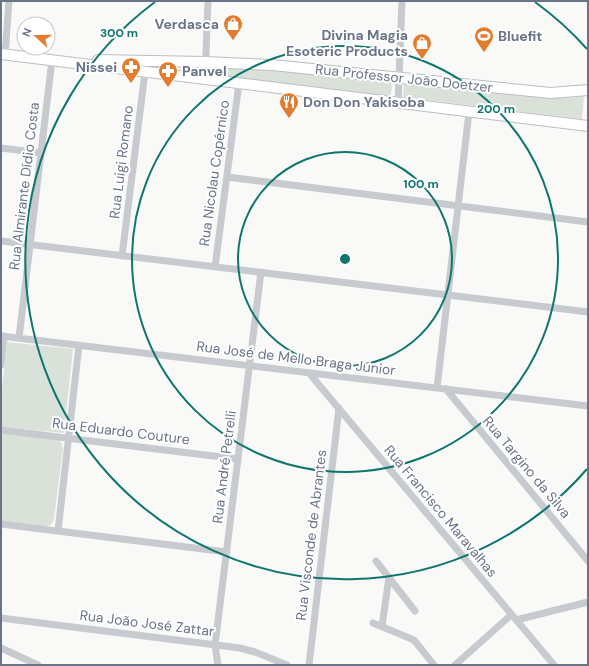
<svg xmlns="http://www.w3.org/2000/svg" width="589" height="666" font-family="'DM Sans',sans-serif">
<rect width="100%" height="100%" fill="#f9f9f7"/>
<path fill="#dae1d8" d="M211 66 392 81 391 96 254 80 210 74Z
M404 83 572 98 584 96 582 119 403 97Z
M7 342 73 349 64 433 1 427V397Z
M3 433 59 440 62 444 63 449 54 518C53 523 51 526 45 526L1 521V434Z"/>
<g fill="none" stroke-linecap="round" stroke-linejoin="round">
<defs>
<path id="secondary" d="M1 54 588 126
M98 60 205 62 272 65 551 93 588 90"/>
</defs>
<use href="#secondary" stroke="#babdc3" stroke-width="12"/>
<path stroke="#c7cace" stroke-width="7" d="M5 55 9 1
M205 79 208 1
M398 103 402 1
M1 148 41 153
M227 177 588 222
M1 241 588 312
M122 256 145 72
M215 267 239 83
M1 336 588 406
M19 338 52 60
M1 365 4 336
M309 373 554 665
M437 388 469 112
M446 389 588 561
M1 430 238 459
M1 524 227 552
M58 531 79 345
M376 561 415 611
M1 618 240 648 255 652 287 665
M516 620 588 602
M373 623 414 640 434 665
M382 626 389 577
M1 648 38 665
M218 665 215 645 261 272
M309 665 339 408
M455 665 511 615"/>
<use href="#secondary" stroke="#fff" stroke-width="10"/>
</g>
<g fill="none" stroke="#0f766e" stroke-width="2">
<circle cx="345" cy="259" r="107"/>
<circle cx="345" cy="259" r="213"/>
<path d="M587 469A320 320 0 1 1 155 2M535 2A320 320 0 0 1 587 49"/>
</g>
<defs>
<symbol id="shop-pin" viewBox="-11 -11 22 30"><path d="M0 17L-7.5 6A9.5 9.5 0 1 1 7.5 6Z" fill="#e27c2e" stroke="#fff"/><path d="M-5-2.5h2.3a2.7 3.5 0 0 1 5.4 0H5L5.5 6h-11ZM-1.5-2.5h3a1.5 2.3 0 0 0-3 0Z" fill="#fff"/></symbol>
<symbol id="stadium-pin" viewBox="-11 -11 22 30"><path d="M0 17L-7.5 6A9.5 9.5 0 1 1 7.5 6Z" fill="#e27c2e" stroke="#fff"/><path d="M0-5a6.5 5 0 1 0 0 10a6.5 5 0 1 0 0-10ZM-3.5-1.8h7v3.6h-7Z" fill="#fff"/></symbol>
<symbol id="pharmacy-pin" viewBox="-11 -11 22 30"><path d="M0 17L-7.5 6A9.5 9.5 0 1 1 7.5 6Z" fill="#e27c2e" stroke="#fff"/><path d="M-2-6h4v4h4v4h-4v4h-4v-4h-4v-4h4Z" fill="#fff"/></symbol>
<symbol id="restaurant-pin" viewBox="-11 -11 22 30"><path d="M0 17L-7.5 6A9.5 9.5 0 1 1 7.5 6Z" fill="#e27c2e" stroke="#fff"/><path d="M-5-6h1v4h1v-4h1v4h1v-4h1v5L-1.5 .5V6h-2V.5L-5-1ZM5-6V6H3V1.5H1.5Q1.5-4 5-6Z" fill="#fff"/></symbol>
</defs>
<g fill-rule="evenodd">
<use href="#shop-pin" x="222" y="13" width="22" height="30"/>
<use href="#stadium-pin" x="473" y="25" width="22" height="30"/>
<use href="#shop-pin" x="411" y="32" width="22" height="30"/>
<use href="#pharmacy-pin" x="120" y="56" width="22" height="30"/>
<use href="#pharmacy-pin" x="157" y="60" width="22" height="30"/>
<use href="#restaurant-pin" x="278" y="91" width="22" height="30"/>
</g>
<g text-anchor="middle" stroke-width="4" stroke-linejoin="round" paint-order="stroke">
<g font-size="14" font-weight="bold" fill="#697488" stroke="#fff" text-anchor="end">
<text x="219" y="29">Verdasca</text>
<text x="408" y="40">Divina Magia<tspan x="408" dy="16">Esoteric Products</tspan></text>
<text x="498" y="41" text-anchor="start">Bluefit</text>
<text x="117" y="72">Nissei</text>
<text x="182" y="76" text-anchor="start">Panvel</text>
<text x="303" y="107" text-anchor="start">Don Don Yakisoba</text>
</g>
<g font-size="14" fill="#697488" stroke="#fff">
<text transform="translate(404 78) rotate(6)" y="5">Rua Professor João Doetzer</text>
<text transform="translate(121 162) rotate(-83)" y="5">Rua Luigi Romano</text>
<text transform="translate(214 173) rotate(-82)" y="5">Rua Nicolau Copérnico</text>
<text transform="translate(24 186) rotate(-83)" y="5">Rua Almirante Dídio Costa</text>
<text transform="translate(296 358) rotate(7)" y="5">Rua José de Mello Braga Júnior</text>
<text transform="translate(121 431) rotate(7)" y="5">Rua Eduardo Couture</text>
<text transform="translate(224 467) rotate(-83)" y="5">Rua André Petrelli</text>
<text transform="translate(527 467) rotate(50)" y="5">Rua Targino da Silva</text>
<text transform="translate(441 511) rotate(50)" y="5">Rua Francisco Maravalhas</text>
<text transform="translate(311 535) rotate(-83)" y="5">Rua Visconde de Abrantes</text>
<text transform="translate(147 623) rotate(7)" y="5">Rua João José Zattar</text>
</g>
</g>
<circle cx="345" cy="259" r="6" fill="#0f766e" stroke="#fff" stroke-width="2"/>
<g font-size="12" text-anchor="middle" font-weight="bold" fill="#0f766e" stroke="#fff" stroke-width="4" stroke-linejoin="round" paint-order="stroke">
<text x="119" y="37">300 m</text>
<text x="496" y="113">200 m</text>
<text x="421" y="188">100 m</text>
</g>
<rect width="589" height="666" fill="none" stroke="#697488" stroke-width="4"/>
<g transform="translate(36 36) rotate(291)"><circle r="19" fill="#ffffff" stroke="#c3c7cf"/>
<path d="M0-3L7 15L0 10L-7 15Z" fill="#e27c2e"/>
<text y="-6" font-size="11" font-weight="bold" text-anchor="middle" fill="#697488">N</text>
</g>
</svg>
